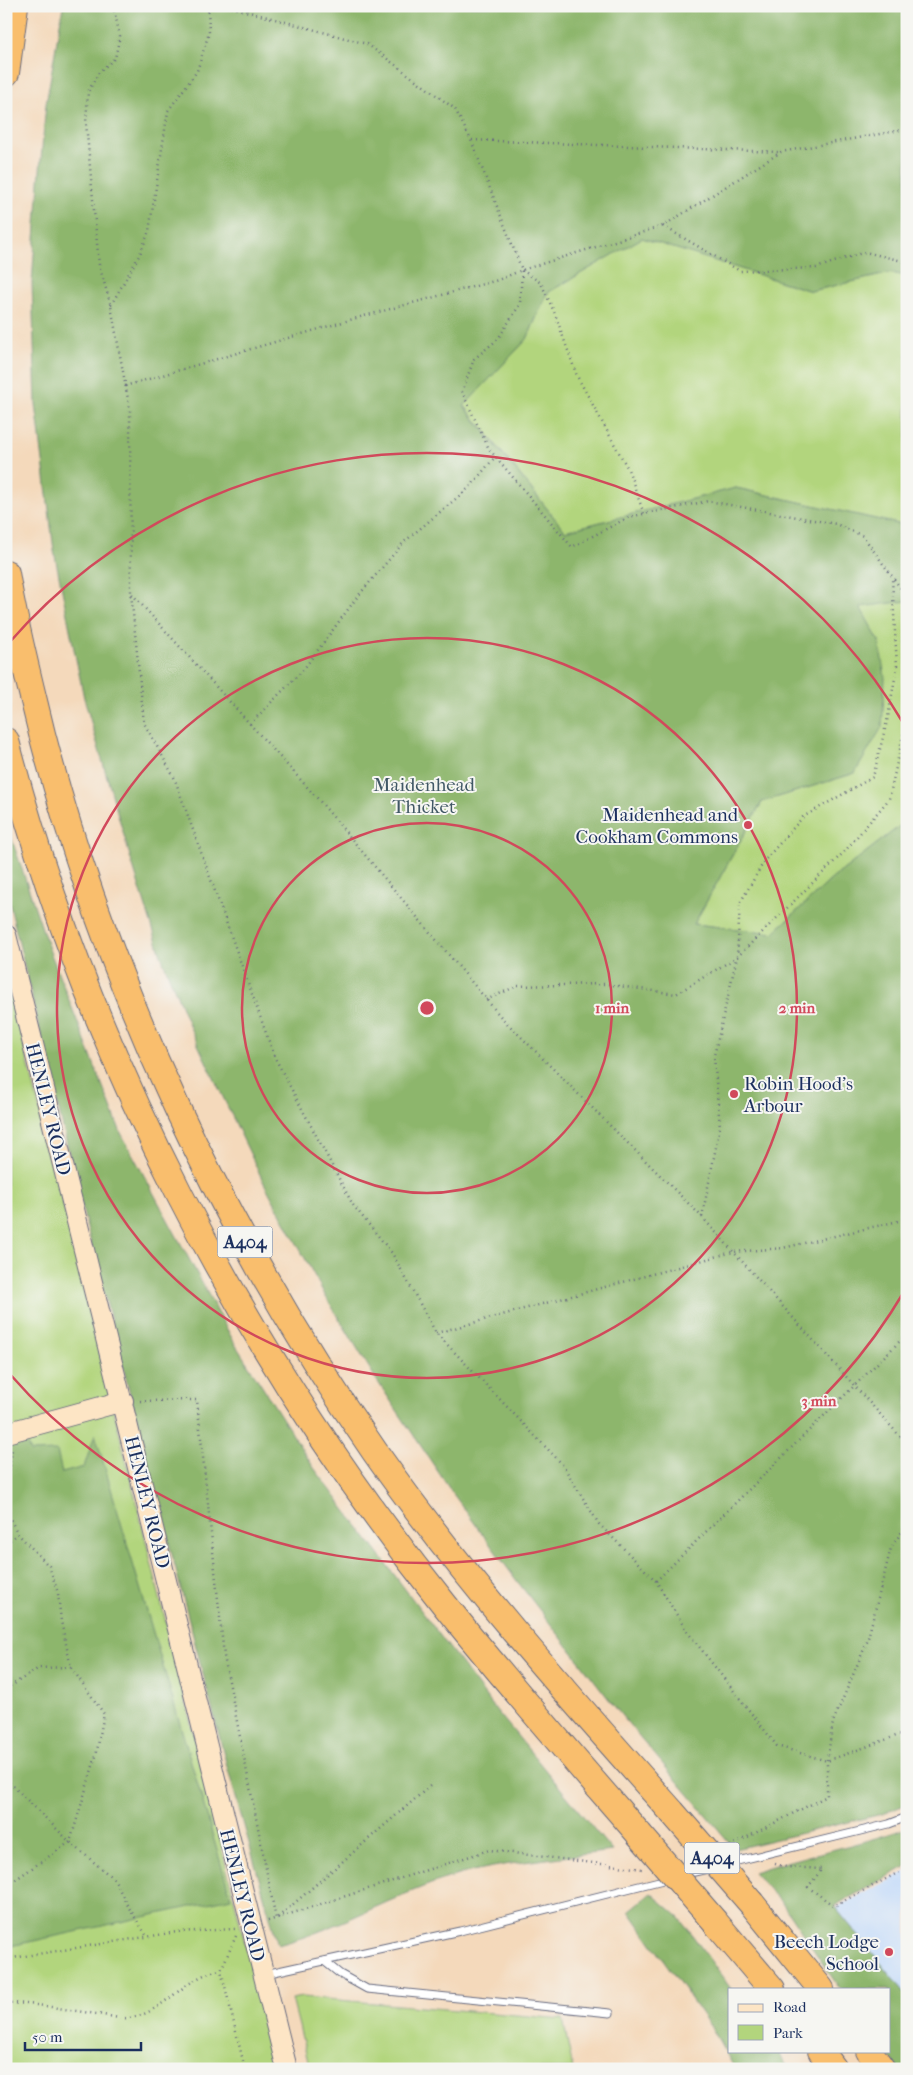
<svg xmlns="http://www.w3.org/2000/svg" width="913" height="2075" font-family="'IM FELL French Canon',serif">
<rect width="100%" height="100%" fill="#f6f6f2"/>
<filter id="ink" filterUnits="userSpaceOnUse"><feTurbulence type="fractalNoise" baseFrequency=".02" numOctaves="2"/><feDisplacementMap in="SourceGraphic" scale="10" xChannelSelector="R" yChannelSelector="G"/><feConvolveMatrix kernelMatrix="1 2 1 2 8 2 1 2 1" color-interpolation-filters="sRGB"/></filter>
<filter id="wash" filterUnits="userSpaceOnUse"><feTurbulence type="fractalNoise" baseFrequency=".0096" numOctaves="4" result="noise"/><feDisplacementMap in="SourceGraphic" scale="20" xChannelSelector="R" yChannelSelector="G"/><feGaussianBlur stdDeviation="1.12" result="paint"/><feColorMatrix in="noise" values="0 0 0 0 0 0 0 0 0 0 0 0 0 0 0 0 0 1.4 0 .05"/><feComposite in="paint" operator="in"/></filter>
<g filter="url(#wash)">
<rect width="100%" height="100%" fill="#f4d9bb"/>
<path fill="#c8ddf9" d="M907 1871V1995L835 1908Z"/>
<path fill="#b2d57d" stroke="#66826e" d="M642 238 811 291 891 273 907 276V526L736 488 565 531 464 405 527 339 547 293Z
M907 601V814L901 825 833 878 773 933 694 924 762 802 855 773 879 641 859 606Z
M6 973 276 2069H6Z
M303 1997 563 2019 573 2069H310L292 1999Z"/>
<path fill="#8db66c" stroke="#547265" d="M63 6H907V276L891 273 811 291 642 238 547 293 527 339 464 406 565 531 736 488 907 526V601L860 607 879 641 885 678 882 727 855 773 762 802 694 924 773 933 833 878 901 825 907 814V1804L882 1814 735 1849 622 1716 517 1581 451 1491 376 1379 326 1297 264 1183 192 1032 163 961 132 863 84 698 54 551 36 404 32 283 39 182 46 104Z
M6 822 49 949 121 1133 235 1344 314 1468 496 1710 612 1851C566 1857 518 1861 473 1871 405 1887 346 1927 278 1945L227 1766 87 1228 6 889Z
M95 1434 231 1898 6 1947V1445L25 1439 30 1452 57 1451 62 1473 84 1467Z
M907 1828V1866L834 1906 907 1995V2069H899L886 2051H889V1989H840L782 1903 753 1872C804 1855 856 1846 907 1828Z
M651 1893 680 1918 731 1989H729V2051H777L789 2069H735L713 2030 629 1911Z"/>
</g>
<g filter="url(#ink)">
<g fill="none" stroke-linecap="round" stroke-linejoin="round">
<defs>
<path id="lane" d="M725 1864 889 1824 907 1817
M681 1875 712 1868
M324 1961 340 1974 367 1989 610 2013
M265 1974 460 1931 671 1878"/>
<path id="secondary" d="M6 935 287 2069
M6 1433 123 1401"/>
<path id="highway" d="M6 73 15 6
M6 573C15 627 29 680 42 734 109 990 224 1235 375 1452 465 1580 568 1695 672 1812
M6 741C86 1051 244 1354 444 1604 507 1683 573 1758 639 1834
M752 1904 821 1989
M715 1922 772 1989
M821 2051 834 2069
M869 2051 882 2069"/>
</defs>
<use href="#lane" stroke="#676a7f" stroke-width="9"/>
<use href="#secondary" stroke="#676a7f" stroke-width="22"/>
<use href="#highway" stroke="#676a7f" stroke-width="28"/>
<path stroke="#676a7f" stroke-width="2.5" stroke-dasharray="1 4" stroke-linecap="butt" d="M113 6 120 36 115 58 99 72 88 92 86 123 99 265 111 306 130 410 131 593 144 723 174 777 275 1058 353 1205 392 1253 436 1333 562 1464 599 1524 656 1581 686 1630 777 1746 827 1761 907 1732
M227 6 367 44 455 109 471 140 522 270 520 304 498 339 474 359 462 392 489 449 572 547 629 517 708 501 836 524 863 536 907 597
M472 140 779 152
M663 226 740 271 816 268 865 252 907 262
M522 270 541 283 555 314 577 376 628 469 644 514
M111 305 140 254 149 231 168 111 197 71 209 33 208 6
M125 386 353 319 498 280 522 270 663 226 781 152 907 129
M132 594 318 799 501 1017 702 1217 907 1444
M250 724 303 670 358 596 404 542 470 487 495 457
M486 1000 517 986 604 984 676 994 737 957 845 851 889 799 907 717
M702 1217 720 1127 714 1056 737 957 740 903 765 860 803 817 873 777 888 717 897 667 892 578
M436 1333 733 1252 783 1248 907 1219
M140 1401 197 1400 224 1656 276 1919 430 1786
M6 1506 12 1449
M6 1511 18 1534 49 1566 58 1593 61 1621 71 1667 104 1714 96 1756 70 1842 115 1880 126 1903 148 1938
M6 1543 18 1534
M656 1581 907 1334
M6 1689 39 1668 71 1667
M6 1779 70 1842 6 1886
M730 1846 827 1796V1761L833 1722 867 1642 891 1548 907 1524
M775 1864 786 1867 822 1869 808 1887 834 1906 907 1868
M268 1921 489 1850 642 1869
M236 1936 221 1970 245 2069
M6 1959 177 1932 236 1929
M6 2003C37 2003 66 2010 97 2014 106 2015 118 2019 127 2018 160 2017 185 1975 221 1970"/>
<use href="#lane" stroke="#fff" stroke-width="7"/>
<use href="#secondary" stroke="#fde5c5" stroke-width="20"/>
<use href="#highway" stroke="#f9be6d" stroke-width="26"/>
<defs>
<path id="highway-bridge" d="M672 1812 752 1904
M639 1834 715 1922"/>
</defs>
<use href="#highway-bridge" stroke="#676a7f" stroke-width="28" stroke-linecap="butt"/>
<use href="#highway-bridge" stroke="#f9be6d" stroke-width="26"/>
</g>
</g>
<g fill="none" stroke="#d1495b" stroke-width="2.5">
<circle cx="427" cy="1008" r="185"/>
<circle cx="427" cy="1008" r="370"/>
<path d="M905 1290A555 555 0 0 1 8 1372M8 644A555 555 0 0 1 905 726"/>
</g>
<g fill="#d1495b" stroke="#f6f6f2" stroke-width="2">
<circle cx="748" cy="825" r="5"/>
<circle cx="734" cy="1094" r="5"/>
<circle cx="889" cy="1952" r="5"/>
</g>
<g text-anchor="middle" stroke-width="4" stroke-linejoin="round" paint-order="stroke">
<g fill="#f6f6f2" stroke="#5d6b8a" stroke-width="1">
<rect x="217.5" y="1226.5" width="55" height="31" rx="4"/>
<rect x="684.5" y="1842.5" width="55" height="31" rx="4"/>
</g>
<g font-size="18" font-weight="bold" fill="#1b2f5e">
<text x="245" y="1248">A404</text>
<text x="712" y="1864">A404</text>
</g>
<g font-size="19" fill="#415866" stroke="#f6f6f2">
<text x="424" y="791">Maidenhead<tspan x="424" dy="22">Thicket</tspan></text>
</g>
<g font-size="19" fill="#1b2f5e" stroke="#f6f6f2" text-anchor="end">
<text x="738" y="821">Maidenhead and<tspan x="738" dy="22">Cookham Commons</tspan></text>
<text x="744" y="1090" text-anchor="start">Robin Hood's<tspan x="744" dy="22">Arbour</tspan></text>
<text x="879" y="1948">Beech Lodge<tspan x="879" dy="22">School</tspan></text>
</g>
<g font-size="19" fill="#1b2f5e" stroke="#f6f6f2">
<text transform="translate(49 1109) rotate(76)" y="7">HENLEY ROAD</text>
<text transform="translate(148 1502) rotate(76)" y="7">HENLEY ROAD</text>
<text transform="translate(243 1895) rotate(76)" y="7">HENLEY ROAD</text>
</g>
</g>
<circle cx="427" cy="1008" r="8" fill="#d1495b" stroke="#f6f6f2" stroke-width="2.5"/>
<g font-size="15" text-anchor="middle" font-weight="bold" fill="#d1495b" stroke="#f6f6f2" stroke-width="4" stroke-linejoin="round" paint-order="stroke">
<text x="612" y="1013">1 min</text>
<text x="797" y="1013">2 min</text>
<text x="819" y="1406">3 min</text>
</g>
<rect width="913" height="2075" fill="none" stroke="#f6f6f2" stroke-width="25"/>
<rect x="728" y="1988" width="162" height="65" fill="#f6f6f2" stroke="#9ea6b7"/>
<rect x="738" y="2004" width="25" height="8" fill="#fde5c5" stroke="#9ea6b7"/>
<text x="773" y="2012" font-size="15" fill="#1b2f5e">Road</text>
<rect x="738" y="2025" width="25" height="15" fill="#b2d57d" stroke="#9ea6b7"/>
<text x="773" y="2038" font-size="15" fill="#1b2f5e">Park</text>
<path d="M25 2042v8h116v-8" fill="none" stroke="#1b2f5e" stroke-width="2.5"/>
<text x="32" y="2042" font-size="15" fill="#1b2f5e" stroke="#f6f6f2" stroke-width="4" paint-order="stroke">50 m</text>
</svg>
